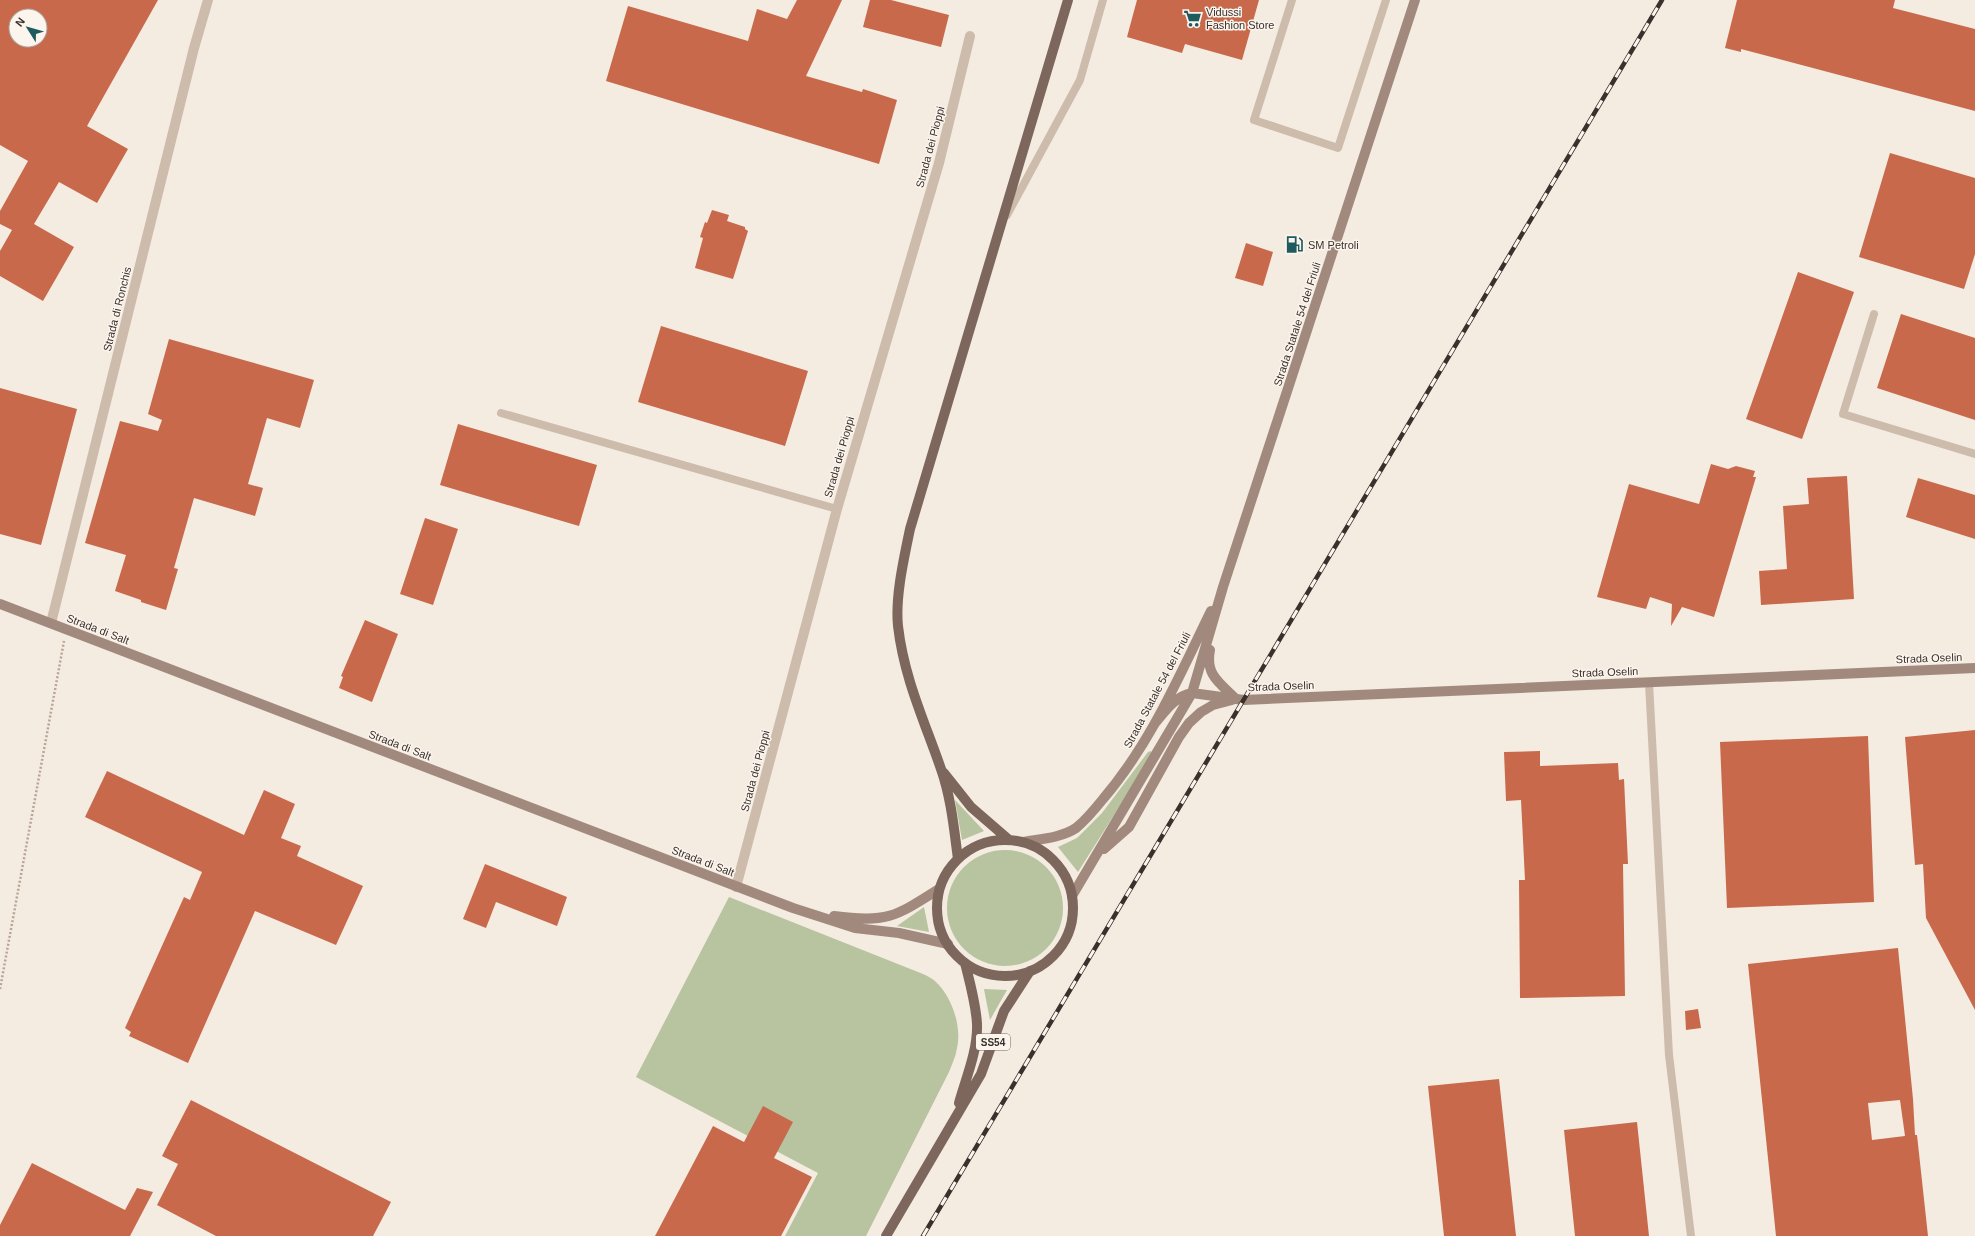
<svg xmlns="http://www.w3.org/2000/svg" width="1975" height="1236" font-family="Helvetica,sans-serif">
<rect width="100%" height="100%" fill="#f4ebe1"/>
<path fill="#b8c4a0" d="M1151 751 1152 755 1078 872 1058 847 1077 838 1102 813 1148 752Z
M955 800 984 831 962 840Z
M947 908a58 58 0 1 1 116 0a58 58 0 1 1-116 0Z
M729 897 923 974C928 976 933 979 936 982 952 997 962 1027 957 1048 956 1056 952 1064 949 1072L866 1236H785L818 1173 636 1077Z
M924 907 929 932 897 926Z
M984 989 1007 990 990 1020Z"/>
<path fill="#c8694b" fill-rule="evenodd" d="M0 0H158L87 126 128 149 97 203 59 182 34 224 74 247 43 301 0 276V251L12 230 0 224V211L28 161 0 145ZM16 16H40V40H16Z
M797 0H842L806 76 862 92 863 89 897 100 879 164 606 81 628 6 748 41 757 9 787 19Z
M870 0H891L949 15 941 47 863 27Z
M1137 0H1259L1242 60 1185 44 1182 53 1127 37Z
M1737 0H1895L1893 8 1975 29V111L1741 49V52L1725 48Z
M1890 153 1975 178V254L1964 289 1859 257Z
M712 210 729 215 727 221 745 227V229L748 231 733 279 695 268 703 238 700 237 705 222 707 223Z
M1246 243 1273 252 1263 286 1235 278Z
M1798 272 1854 292 1802 439 1746 419Z
M1901 314 1975 338V420L1877 388Z
M661 326 808 371 785 446 638 402Z
M169 339 314 380 300 428 267 418 248 484 263 488 255 516 194 498 174 568 178 569 166 610 141 602V600L115 591 126 555 85 543 120 421 158 431 162 420 148 414Z
M0 388 77 409 41 545 0 534Z
M458 424 597 465 579 526 440 485Z
M1711 464 1728 469 1736 466 1755 471 1753 477H1756L1714 617 1682 607 1671 626 1672 604 1650 597 1646 609 1597 597 1629 484 1699 504Z
M1847 476 1854 599 1761 605 1759 571 1787 569 1783 506 1809 504 1807 478Z
M1918 478 1975 495V539L1906 517Z
M425 518 458 529 433 605 400 594Z
M365 620 398 634 372 702 339 688 343 677 341 676Z
M1975 730V1010L1926 918 1923 864 1915 865 1905 737Z
M1868 736 1874 902 1727 908 1720 742Z
M1540 751V766L1618 763 1619 780 1624 779 1628 864H1623L1625 996 1520 998 1519 880H1525L1521 800 1506 801 1504 752Z
M107 771 244 835 264 790 295 804 281 838 301 846 297 856 363 886 336 945 255 911 188 1063 129 1036 131 1032 125 1028 184 897 190 900 202 872 85 817Z
M485 864 567 897 557 926 496 902 486 928 463 919Z
M1898 948 1913 1099 1915 1135H1917L1928 1236H1776L1748 964ZM1900 1100 1905 1136 1872 1140 1868 1103Z
M1698 1009 1701 1028 1686 1030 1685 1011Z
M1499 1079 1516 1236H1444L1428 1086Z
M191 1100 391 1202 373 1236H216L157 1205 178 1164 162 1156Z
M763 1106 793 1122 774 1158 812 1177 781 1236H655L713 1126 744 1142Z
M1637 1122 1649 1236H1575L1564 1130Z
M32 1163 125 1210 137 1188 153 1192 130 1236H0V1225Z"/>
<g fill="none" stroke-linecap="round" stroke-linejoin="round">
<path stroke="#b9a596" stroke-width="2.5" stroke-dasharray="2 2" stroke-linecap="butt" d="M0 989 64 641"/>
<path stroke="#cdbbac" stroke-width="8" d="M1292 0 1254 120 1338 148 1386 0
M1007 215 1080 80 1103 0
M1874 314 1843 414 1975 454
M501 413 837 509
M1649 683 1669 1055 1691 1236"/>
<path stroke="#cdbbac" stroke-width="10" d="M51 623 194 48 208 0
M736 887 837 509 939 163 970 36"/>
<path stroke="#a18a7d" stroke-width="10" d="M0 604 793 908 855 928 899 933 948 944
M1210 650C1205 675 1220 683 1236 699
M1156 722C1166 710 1176 696 1192 693L1244 700 1975 668
M1023 842C1040 839 1061 838 1076 828 1086 820 1095 809 1103 799 1151 743 1179 676 1211 611
M1104 849 1129 827 1179 737 1189 723 1201 712 1213 705 1232 700
M1072 896 1192 693 1223 587 1415 0
M834 916C887 923 895 917 939 889"/>
<path stroke="#7d675c" stroke-width="10" d="M944 773 971 807 1008 839
M937 908a68 68 0 1 1 136 0a68 68 0 1 1-136 0Z
M958 859C954 829 951 797 941 769 924 720 904 678 898 626 895 597 904 558 910 529L1068 0
M959 1103C966 1078 978 1050 977 1024 976 1004 970 983 965 963
M886 1236 981 1074 1004 1011 1030 971"/>
<defs>
<path id="rail" d="M923 1236 1662 0"/>
</defs>
<use href="#rail" stroke="#3b302b" stroke-width="4.5"/>
<use href="#rail" stroke="#fbf5ee" stroke-width="3" stroke-dasharray="9" stroke-linecap="butt"/>
</g>
<defs>
<symbol id="supermarket-bare" viewBox="-9 -9 18 18"><path d="M-6-5.5h2.5l.6 2H6L4.5 2H-2.5L-4.4-4H-6ZM-1.5 3.2a1.3 1.3 0 1 0 .1 0ZM3 3.2a1.3 1.3 0 1 0 .1 0Z" fill="#1f5a5e" stroke="#fbf5ee" stroke-width="2.5" paint-order="stroke"/></symbol>
<symbol id="fuel-bare" viewBox="-9 -9 18 18"><path d="M-5.5-6h7V0h2V4h1.3V-2.5L3-4.5l.8-.8L6-3V5H2.5V1h-1V6h-7ZM-4.2-4.7v3.2H.2V-4.7Z" fill="#1f5a5e" stroke="#fbf5ee" stroke-width="2.5" paint-order="stroke"/></symbol>
</defs>
<g fill-rule="evenodd">
<use href="#supermarket-bare" x="1180" y="6" width="25" height="25"/>
<use href="#fuel-bare" x="1282" y="232" width="25" height="25"/>
</g>
<g text-anchor="middle" stroke-width="3" stroke-linejoin="round" paint-order="stroke">
<rect fill="#fbf5ee" stroke="#756b66" stroke-width="1" x="976" y="1034" width="34" height="16" rx="3"/>
<g font-size="10" font-weight="bold" fill="#3b302b">
<text x="993" y="1046">SS54</text>
</g>
<g font-size="11" fill="#3b302b" stroke="#fbf5ee" text-anchor="start">
<text x="1206" y="16">Vidussi<tspan x="1206" dy="13">Fashion Store</tspan></text>
<text x="1308" y="249">SM Petroli</text>
</g>
<g font-size="11" fill="#3b302b" stroke="#fbf5ee">
<text transform="translate(930 147) rotate(-75)" y="4">Strada dei Pioppi</text>
<text transform="translate(117 309) rotate(-76)" y="4">Strada di Ronchis</text>
<text transform="translate(1297 324) rotate(-72)" y="4">Strada Statale 54 del Friuli</text>
<text transform="translate(839 457) rotate(-74)" y="4">Strada dei Pioppi</text>
<text transform="translate(98 629) rotate(21)" y="4">Strada di Salt</text>
<text transform="translate(1929 658) rotate(-2)" y="4">Strada Oselin</text>
<text transform="translate(1605 672) rotate(-2)" y="4">Strada Oselin</text>
<text transform="translate(1281 686) rotate(-2)" y="4">Strada Oselin</text>
<text transform="translate(1157 690) rotate(-62)" y="4">Strada Statale 54 del Friuli</text>
<text transform="translate(400 745) rotate(21)" y="4">Strada di Salt</text>
<text transform="translate(755 771) rotate(-75)" y="4">Strada dei Pioppi</text>
<text transform="translate(703 861) rotate(21)" y="4">Strada di Salt</text>
</g>
</g>
<g transform="translate(28 28) rotate(307)"><circle r="19" fill="#fbf5ee" stroke="#aea6a0"/>
<path d="M0-3L7 15L0 10L-7 15Z" fill="#1f5a5e"/>
<text y="-6" font-size="11" font-weight="bold" text-anchor="middle" fill="#3b302b">N</text>
</g>
</svg>
